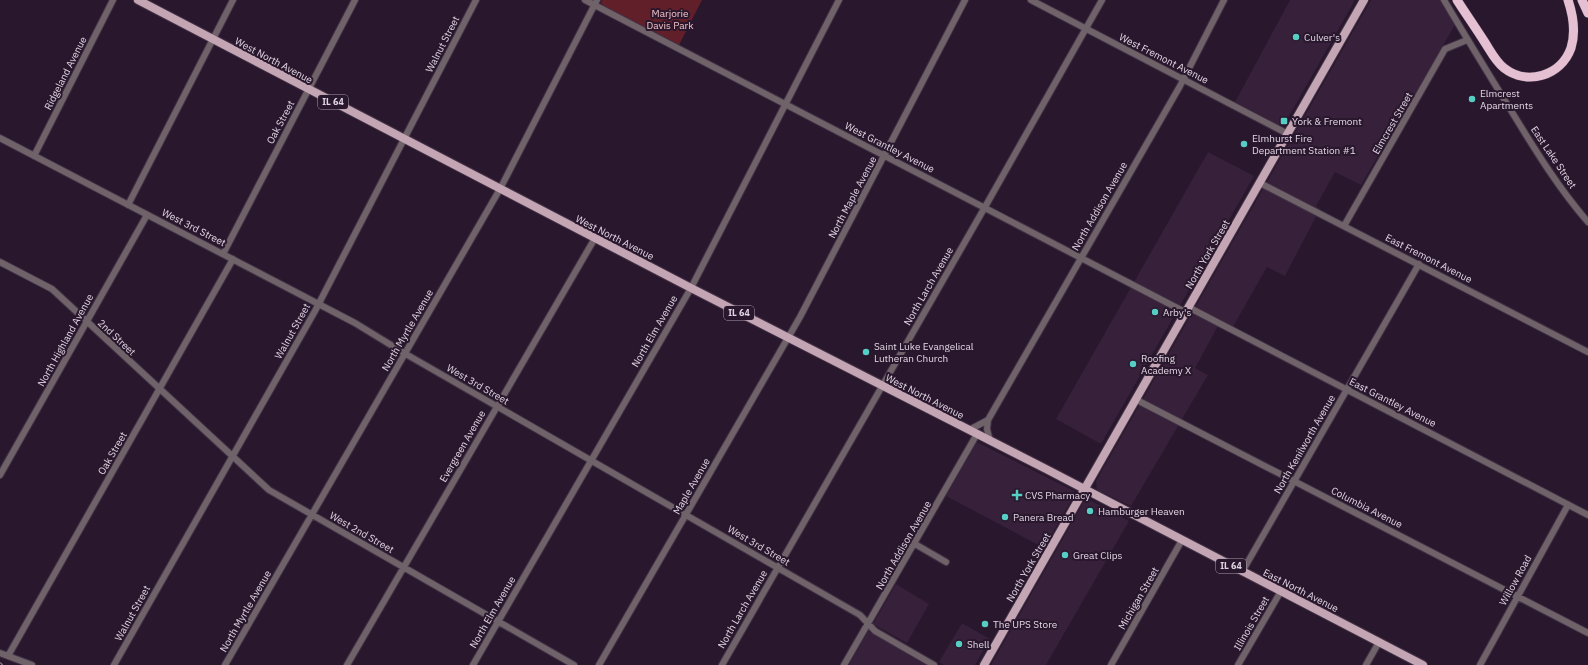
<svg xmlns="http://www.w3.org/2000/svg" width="1588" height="665" font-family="'IBM Plex Sans',sans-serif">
<rect width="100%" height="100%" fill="#29172d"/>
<path fill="#36203a" d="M1290 0H1355L1283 127 1235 102Z
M1371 0H1440L1455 25 1361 185 1335 172 1316 206 1320 209 1285 276 1267 267 1230 332 1218 326 1195 368 1208 375 1131 506 1097 490 1096 481Z
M1208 152 1254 176 1101 444 1056 419Z
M977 442 1076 492 1044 548 946 496Z
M1086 498 1129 521 1046 665H991Z
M896 584 929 604 907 643 873 624Z
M962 623 990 639 975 665H944L939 662Z
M868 631 926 665H849Z"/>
<path fill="#611f29" d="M602 0H702L679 45 604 6 601 3Z"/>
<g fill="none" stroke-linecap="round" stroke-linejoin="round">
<defs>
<path id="minor" d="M585 0 1185 312
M1031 0 1288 134
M1444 0C1467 39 1491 78 1515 117 1537 153 1560 190 1588 222
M0 138 355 323 404 353 860 615 875 631 934 665
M34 156 113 0
M1260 183 1588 352
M128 205 233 0
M1344 226 1445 49 1467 40
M223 254 355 0
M0 262 52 289 269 490 574 665
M1188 307 1588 515
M1135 399 1588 633
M969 430 988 420
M990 441 987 429 988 420 1180 86 1224 0
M0 475 147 215
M915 544 946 562
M1242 572 1419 264
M0 653 32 665
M8 656 233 259
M114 665 315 311 476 0
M225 665 500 189 597 0
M347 665 595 238
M473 665 691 288 839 0
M599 665 800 317 965 0
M722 665 985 207 1102 0
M844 665 977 434
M1111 665 1182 540
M1238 665 1281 591
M1366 665 1379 642
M1480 665 1568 505"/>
<path id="major" d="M138 0 691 288 1046 469 1423 665
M984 665 1364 0"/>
<path id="highway" d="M1457 0C1466 14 1475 27 1484 41 1490 50 1495 61 1504 68 1527 86 1561 76 1571 48 1576 32 1573 15 1568 0
M1582 0 1588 13"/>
</defs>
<use href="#minor" stroke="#433246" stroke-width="8"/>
<use href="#major" stroke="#433246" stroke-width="10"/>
<use href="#highway" stroke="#433246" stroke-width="10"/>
<use href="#minor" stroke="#706269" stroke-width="6"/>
<use href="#major" stroke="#c4a5b4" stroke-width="8"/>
<use href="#highway" stroke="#e5c0d2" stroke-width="9"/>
<defs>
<path id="rail" d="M0 664 1 665"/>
</defs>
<use href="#rail" stroke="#9f91a2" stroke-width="3.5"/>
<use href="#rail" stroke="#29172d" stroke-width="2" stroke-dasharray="6" stroke-linecap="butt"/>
</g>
<g fill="#56cec3" stroke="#29172d" stroke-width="1.5">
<circle cx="1296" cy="37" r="4"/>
<circle cx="1472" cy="99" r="4"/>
<rect x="1280" y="117" width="8" height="8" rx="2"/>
<circle cx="1244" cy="144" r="4"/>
<circle cx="1155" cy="312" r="4"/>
<circle cx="866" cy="352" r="4"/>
<circle cx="1133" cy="364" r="4"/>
<path d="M1015 489h4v4h4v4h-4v4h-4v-4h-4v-4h4z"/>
<circle cx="1090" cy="511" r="4"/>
<circle cx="1005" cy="517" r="4"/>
<circle cx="1065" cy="555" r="4"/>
<circle cx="985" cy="624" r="4"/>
<circle cx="959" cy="644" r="4"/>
</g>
<g text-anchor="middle" stroke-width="4" stroke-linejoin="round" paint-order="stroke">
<g fill="#29172d" stroke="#aa9cac" stroke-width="1">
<rect x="318" y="95" width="30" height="14" rx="3"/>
<rect x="724" y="306" width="30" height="14" rx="3"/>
<rect x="1216" y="559" width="30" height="14" rx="3"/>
</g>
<g font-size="9" font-weight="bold" fill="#e1d5e3">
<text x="333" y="105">IL 64</text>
<text x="739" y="316">IL 64</text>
<text x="1231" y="569">IL 64</text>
</g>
<g font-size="10" fill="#f5c3c5" stroke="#29172d">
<text x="670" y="17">Marjorie<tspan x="670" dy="12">Davis Park</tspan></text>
</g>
<g font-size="10" fill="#e1d5e3" stroke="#29172d" text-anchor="start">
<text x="1304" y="41">Culver's</text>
<text x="1480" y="97">Elmcrest<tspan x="1480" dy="12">Apartments</tspan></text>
<text x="1292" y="125">York &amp; Fremont</text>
<text x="1252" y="142">Elmhurst Fire<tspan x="1252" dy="12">Department Station #1</tspan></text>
<text x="1163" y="316">Arby's</text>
<text x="874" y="350">Saint Luke Evangelical<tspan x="874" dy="12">Lutheran Church</tspan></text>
<text x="1141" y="362">Roofing<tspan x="1141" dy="12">Academy X</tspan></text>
<text x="1025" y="499">CVS Pharmacy</text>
<text x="1098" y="515">Hamburger Heaven</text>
<text x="1013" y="521">Panera Bread</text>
<text x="1073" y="559">Great Clips</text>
<text x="993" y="628">The UPS Store</text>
<text x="967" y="648">Shell</text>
</g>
<g font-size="10" fill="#e1d5e3" stroke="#29172d">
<text transform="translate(442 44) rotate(-63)" y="4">Walnut Street</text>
<text transform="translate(1164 58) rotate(27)" y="4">West Fremont Avenue</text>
<text transform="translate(274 60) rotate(28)" y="4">West North Avenue</text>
<text transform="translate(65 73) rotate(-63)" y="4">Ridgeland Avenue</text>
<text transform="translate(280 122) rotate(-62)" y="4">Oak Street</text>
<text transform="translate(1392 123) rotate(-60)" y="4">Elmcrest Street</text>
<text transform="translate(890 147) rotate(27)" y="4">West Grantley Avenue</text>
<text transform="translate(1554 157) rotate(56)" y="4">East Lake Street</text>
<text transform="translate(852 197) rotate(-62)" y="4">North Maple Avenue</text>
<text transform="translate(1099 206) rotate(-60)" y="4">North Addison Avenue</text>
<text transform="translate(194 227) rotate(27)" y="4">West 3rd Street</text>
<text transform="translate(615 237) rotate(27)" y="4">West North Avenue</text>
<text transform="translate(1207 254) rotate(-60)" y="4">North York Street</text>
<text transform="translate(1429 258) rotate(27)" y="4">East Fremont Avenue</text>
<text transform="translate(928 286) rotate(-60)" y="4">North Larch Avenue</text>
<text transform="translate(407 330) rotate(-60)" y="4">North Myrtle Avenue</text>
<text transform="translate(292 331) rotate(-61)" y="4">Walnut Street</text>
<text transform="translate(654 331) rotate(-60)" y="4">North Elm Avenue</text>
<text transform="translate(117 337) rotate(43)" y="4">2nd Street</text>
<text transform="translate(65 340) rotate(-61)" y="4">North Highland Avenue</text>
<text transform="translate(478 384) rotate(30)" y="4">West 3rd Street</text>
<text transform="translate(925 396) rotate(27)" y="4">West North Avenue</text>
<text transform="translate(1393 402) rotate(27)" y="4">East Grantley Avenue</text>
<text transform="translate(1304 444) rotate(-60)" y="4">North Kenilworth Avenue</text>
<text transform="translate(462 446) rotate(-60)" y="4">Evergreen Avenue</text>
<text transform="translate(112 453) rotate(-60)" y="4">Oak Street</text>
<text transform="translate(691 486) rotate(-60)" y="4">Maple Avenue</text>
<text transform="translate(1367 507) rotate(27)" y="4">Columbia Avenue</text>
<text transform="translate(362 532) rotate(30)" y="4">West 2nd Street</text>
<text transform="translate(759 545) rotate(30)" y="4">West 3rd Street</text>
<text transform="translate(903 545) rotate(-60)" y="4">North Addison Avenue</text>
<text transform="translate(1028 567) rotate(-60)" y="4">North York Street</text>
<text transform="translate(1515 580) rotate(-61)" y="4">Willow Road</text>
<text transform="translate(1301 590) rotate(27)" y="4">East North Avenue</text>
<text transform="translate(1138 598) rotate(-60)" y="4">Michigan Street</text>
<text transform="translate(742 609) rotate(-60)" y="4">North Larch Avenue</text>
<text transform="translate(245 611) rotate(-60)" y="4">North Myrtle Avenue</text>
<text transform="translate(492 612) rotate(-60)" y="4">North Elm Avenue</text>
<text transform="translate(132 613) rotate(-61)" y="4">Walnut Street</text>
<text transform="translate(1251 623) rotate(-60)" y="4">Illinois Street</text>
</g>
</g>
</svg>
